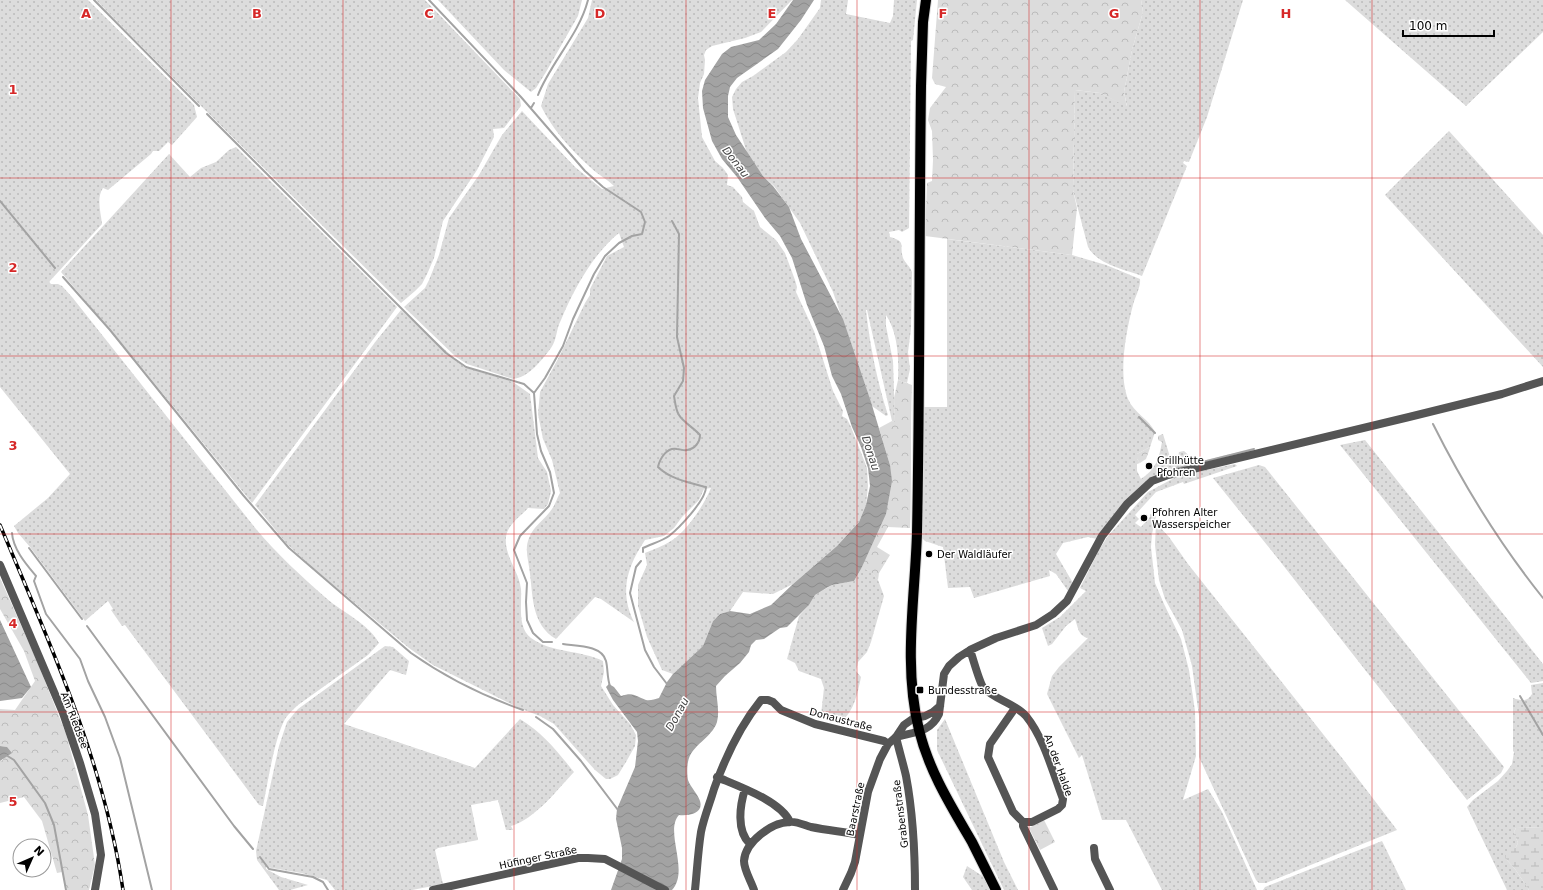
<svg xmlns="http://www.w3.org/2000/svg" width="1543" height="890" font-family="'DejaVu Sans',sans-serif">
<defs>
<pattern id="grass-dots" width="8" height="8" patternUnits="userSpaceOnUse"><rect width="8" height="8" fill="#dcdcdc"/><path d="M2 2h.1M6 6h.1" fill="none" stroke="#bbb" stroke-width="1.8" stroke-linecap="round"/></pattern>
<pattern id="forest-crowns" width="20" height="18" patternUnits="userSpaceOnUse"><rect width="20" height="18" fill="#dcdcdc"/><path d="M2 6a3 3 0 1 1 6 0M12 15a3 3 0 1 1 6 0" fill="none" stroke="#bbb"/></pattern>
<pattern id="wetland-marsh" width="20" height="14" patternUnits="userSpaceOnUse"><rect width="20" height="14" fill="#dcdcdc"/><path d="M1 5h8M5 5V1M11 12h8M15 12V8" fill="none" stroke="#bbb"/></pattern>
<pattern id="water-waves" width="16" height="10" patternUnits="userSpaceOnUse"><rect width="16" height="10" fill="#a3a3a3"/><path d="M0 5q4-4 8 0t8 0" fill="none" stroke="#8b8b8b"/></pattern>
</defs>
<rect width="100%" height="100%" fill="#fff"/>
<path fill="url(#grass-dots)" d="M0 0H88L194 105 197 117 172 145 168 142 159 151H153L151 154 108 190 103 188C96 198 101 213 102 224L49 282 51 284H58L62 286 72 297 256 529C277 554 301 576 326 598 343 613 368 623 379 643L368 655 298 705C293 710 288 714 285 719 274 740 268 782 263 806L259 805 125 625 122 626 111 610 113 609 108 601 85 621 30 547 18 533 14 526 48 498 70 474 0 387Z
M96 0H425L520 99 521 106 504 128 493 129 494 137 477 170 443 221 434 258 428 272 422 284 415 291 401 303 198 103Z
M438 0H582L578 16 546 72 536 88 531 92 504 70Z
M592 0H792L761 32 745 38 712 46 706 50 704 55 705 60 704 74 700 83 698 98 702 137 715 161 723 168 728 175 727 185 733 187 742 197 743 202 754 211 760 227 776 240 785 253 795 280 797 287 796 292 814 331 833 391 843 411 842 416 847 419 851 427 867 468 868 486 866 505 859 522 837 546 793 584 773 594 743 592 730 611 720 614 713 621 703 646 673 674 662 670 647 637 638 606V585L647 565 645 553C654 549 663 546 671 541 687 531 704 505 711 488L704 489 699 500 682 517 674 528 664 536 645 540C627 567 619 592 634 622L601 599 595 597 556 639C532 625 533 598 530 574 529 561 524 550 529 538 534 525 545 520 552 509 555 505 557 498 560 493L552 460 543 439 538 414 540 392 559 357 585 303 590 295V289L607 256 624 247 619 233C593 254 574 289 561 320 556 329 557 340 551 348 542 360 528 378 513 379L467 364 456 357 404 307 425 288 429 280 439 255 449 218 479 175 502 135 522 111 575 167 602 189 614 186C607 179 597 174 590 167 571 150 552 129 541 106L548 84 588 18Z
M821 0H848L846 14 890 23 893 16 894 0H917L913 40 911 41 909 228 902 232 899 230 889 232 890 237C907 242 899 244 903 258 905 263 910 266 912 272L911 329 908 352 910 369 907 383 898 380C899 359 898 333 886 315V326L893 361 895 422 892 421 867 310H866C870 346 877 381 888 415L886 416 872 406 833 292 800 223 774 186 763 176 747 153 733 109 732 97 736 89 742 82 753 76 786 52 798 39 820 8Z
M1141 0H1243L1207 117 1189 162 1184 161 1183 163 1187 166 1142 276C1124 269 1098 265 1088 247L1073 190 1075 90 1100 93 1127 106 1124 92 1132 50 1143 12Z
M1345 0H1543V32L1466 106Z
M1449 131 1543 235V367L1385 195Z
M236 147 397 307 252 503 133 357 61 272 169 154 190 177 201 168 216 162 229 150Z
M947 239 1072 255 1106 265 1140 279C1141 287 1135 297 1133 305 1126 331 1118 374 1128 399 1134 413 1149 419 1155 432L1150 447 1137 454V459L1140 463 1137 464V471L1141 479C1156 469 1159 459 1162 442L1158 440V436L1163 434 1170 457 1169 461 1174 462 1178 458 1179 452 1184 451 1195 461 1198 462 1226 455 1254 449 1251 453 1152 479 1097 539 1088 537 1063 543 1056 554 1073 583 1068 591 1056 574 1049 570 1050 576 974 598 970 587 948 588 943 547 925 541 920 536 922 407H947Z
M401 310 464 367 513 382 530 394 538 458 547 472 551 491 548 504 544 509 528 508C521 516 507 525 506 537 504 556 519 571 521 589 522 604 517 628 531 638 551 653 581 650 603 661L604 672 601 686 613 705 630 724 636 735 635 746 626 762 618 775 610 779H606L595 770 554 724 540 716 519 708 433 665 409 648 314 569 287 544 255 505 376 341Z
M1365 440 1543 664V681L1531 683 1340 445Z
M1235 464 1237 466 1184 484 1183 482 1156 492 1135 515 1139 519 1135 523 1141 527 1150 517V514L1156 516 1152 534 1151 547 1155 583 1164 604 1181 639 1189 670 1195 711 1196 756 1183 800 1208 789 1222 812 1257 890H1162L1126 820H1102L1082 755 1079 758 1047 694 1052 676 1059 667 1088 638C1078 636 1078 627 1075 619L1066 626 1052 644 1048 646 1042 628 1060 617 1086 591 1080 588 1099 550 1108 536 1148 492 1178 476Z
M1259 465 1265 467 1504 767 1501 773 1467 800 1279 560 1213 478Z
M1156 523 1169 537 1188 564 1346 763 1397 830 1266 883H1259L1256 880 1199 757V716L1192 666 1182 630 1165 599 1159 580 1155 545Z
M861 569H865L871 571 878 580 884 596 871 642 867 652 858 662 856 671 861 677C858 692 854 711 842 721L833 720 821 715 824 688 821 679 799 671 795 663 787 659 799 616 809 605 815 595 832 585 854 581Z
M385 646 393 647 409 661 406 675 390 670 344 724 475 768 520 719C544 734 556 750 574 772 557 790 535 819 511 826L513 830H506L498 800 471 805 478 840 438 848 435 850 443 884 412 890H335L327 880 301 873 266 867V869L281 877 308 885 290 890H279L257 860 256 851 279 746 287 722 298 709Z
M1543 683V827L1516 828 1514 832 1518 843 1516 847 1505 858 1515 869 1529 890H1507L1467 807 1473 800 1498 781 1507 771 1512 764 1514 752 1513 751V698C1522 701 1527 702 1532 694L1531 685Z
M945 719 1004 862 1018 890H1004L937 750V730Z
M1382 841 1406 890H1263L1265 887 1270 885Z
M967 866 984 877 991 890H972L963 877Z"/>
<path fill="url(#forest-crowns)" d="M938 0H1141L1143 12 1132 50 1124 92 1127 107 1100 93 1075 90 1073 190 1077 208 1072 255 925 236 927 183 932 181 933 160 932 131 928 120 930 108 946 87 935 84 932 78Z
M898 380 912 385C910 433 912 480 910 528L888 527 877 547 890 555 879 573 878 580C873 574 870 568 861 569L866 555 890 465 879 428 892 421 895 422 894 398Z
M1150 447V448L1146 459 1140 463 1137 459V454Z
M0 578 37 661 66 734 88 815 95 865 89 890H67L62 872 57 873 42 821 24 797 0 803V761L3 760 7 747 0 746V709L15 710 35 681 24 651 0 609Z
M1044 820 1055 842 1040 850 1029 828Z"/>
<path fill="url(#wetland-marsh)" d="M1543 827V890H1529L1515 869 1505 858V855L1516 847 1518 843 1514 832 1516 828Z"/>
<path fill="url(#water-waves)" d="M793 0H814L801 20 778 49 737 78 730 87 728 96V117L736 135 763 176 773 186 789 207 801 239 843 319 871 402 890 465 892 481 886 514 861 569 854 581 832 585 828 587 815 595 809 605 787 627 780 628 764 639 756 640 751 645 749 652 740 663 725 676 716 686C716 698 720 710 717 722 712 738 691 745 688 762 687 766 687 775 688 780 691 788 698 794 700 801 704 814 688 816 679 815 664 831 690 871 672 890H611L622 859V848L616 819 617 809 635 767 638 741 637 732 613 700 606 687 609 684 614 687 621 696C634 692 634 696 646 700 650 701 655 699 659 698L667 682 673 674 703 646 713 621 720 614 730 611 750 614 771 605 793 584 837 546 859 522 866 505 870 486 868 468 861 447 852 427 841 394 832 376 824 346 807 305 792 258 780 236 765 218 737 177 722 159 712 141 703 108 702 91 705 80 722 54 731 47 759 40 776 24Z
M0 620 31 687 22 698 0 701Z
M0 746 7 747 12 753 0 761Z"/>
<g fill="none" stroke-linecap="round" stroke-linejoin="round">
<path stroke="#a3a3a3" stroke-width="2" d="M94 0 199 106
M429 0 521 97 585 171 603 187 641 212 645 222 642 234 632 236 619 243 605 256 594 274 573 319 563 346 545 378 534 393 537 434 541 451 550 472 554 493 549 506 520 536 514 550 527 583 526 602 527 620 533 633 543 642H552
M538 95C551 62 579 35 588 0
M531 108 534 103
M207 114 446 353 466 367 524 384 534 393
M0 201 55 268
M63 277 110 330 243 495 289 548 411 653C445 677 483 696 523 710
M1139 417 1155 433
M1433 424C1464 486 1499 543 1543 598
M1191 465 1254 449
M1175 469 1187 466
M12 533C13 549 26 564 36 576L34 581 46 614 80 659 88 681 105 717 120 758 152 890
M29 548 82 619
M643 552V548C651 544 662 541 669 536 679 528 706 500 706 487 690 483 670 479 658 467 660 458 667 447 677 449 680 449 684 451 687 450 695 449 700 442 700 435 694 428 683 422 679 415 676 411 675 402 674 396L683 381 684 368 677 337 679 234 672 221
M641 561 636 567 630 593 645 650 654 667 667 684
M87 626 234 826 253 849
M563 644C576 646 602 645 606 661 608 669 607 678 610 686
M1520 696 1543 735
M536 717 553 729 581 761 618 810
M6 755 14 760 45 803 54 825 66 890
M260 857 269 869 313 877 323 882 328 890"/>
<defs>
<path id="major" d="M926 0 923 22 921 86C919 235 920 384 917 533 915 598 903 665 919 730 929 771 951 806 972 842 980 858 988 874 996 890"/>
</defs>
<use href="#major" stroke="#dbdbdb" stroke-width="12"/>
<path stroke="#555" stroke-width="8" d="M0 565 63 713 80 763 95 814 101 855 95 890
M970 650C973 658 979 681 983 687 994 700 1015 703 1026 716 1044 738 1053 773 1063 799L1062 805 1058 809 1032 822H1023L1013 812 988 757 990 744 1015 708
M896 737C913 732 930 733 939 714L944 674 949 666 959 657 970 650 996 638 1036 625 1053 614 1067 601 1102 536 1127 504 1152 481 1168 475 1409 417 1502 394 1543 381
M896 737C899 750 903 763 906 776 913 813 915 852 915 890
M717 777C738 786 781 801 790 822
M745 789C740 805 736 831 750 844
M1023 822V826L1054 890
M1094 848 1095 859 1110 890
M433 890 578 858H588L605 859 665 890
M695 890C697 871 698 851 701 832 704 817 710 803 714 789 725 758 740 726 761 700H768L773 702 781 710 815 724 884 741 888 744
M754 890C751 881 744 870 744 861 745 842 772 822 790 822 796 821 804 825 811 827 827 830 843 832 860 835
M843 890 851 873 855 862 868 792 880 759 888 744 896 737 904 725 914 718 925 716 933 712 940 706"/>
<use href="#major" stroke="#000" stroke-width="10"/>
<defs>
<path id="rail" d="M0 525C50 644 104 761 123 890"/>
</defs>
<use href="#rail" stroke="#000" stroke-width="3.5"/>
<use href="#rail" stroke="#fff" stroke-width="2" stroke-dasharray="6" stroke-linecap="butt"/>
</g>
<path fill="none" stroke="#d62828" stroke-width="1" stroke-opacity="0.55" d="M171 0V890M343 0V890M514 0V890M686 0V890M857 0V890M1029 0V890M1200 0V890M1372 0V890M0 178H1543M0 356H1543M0 534H1543M0 712H1543"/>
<g fill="#000" stroke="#fff" stroke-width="1.5">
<circle cx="1149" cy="466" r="4"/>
<circle cx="1144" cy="518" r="4"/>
<circle cx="929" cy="554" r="4"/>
<rect x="916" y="686" width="8" height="8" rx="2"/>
</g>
<g text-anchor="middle" stroke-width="3" stroke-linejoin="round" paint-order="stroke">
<g font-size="10" fill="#000" stroke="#fff" text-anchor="start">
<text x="1157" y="464">Grillhütte<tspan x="1157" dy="12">Pfohren</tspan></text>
<text x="1152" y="516">Pfohren Alter<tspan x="1152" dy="12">Wasserspeicher</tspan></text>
<text x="937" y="558">Der Waldläufer</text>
<text x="928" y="694">Bundesstraße</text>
</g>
<g font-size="10" fill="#000" stroke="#fff">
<text transform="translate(841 719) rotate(15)" y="4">Donaustraße</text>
<text transform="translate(75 720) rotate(69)" y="4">Am Riedsee</text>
<text transform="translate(1059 765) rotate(70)" y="4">An der Halde</text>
<text transform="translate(855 809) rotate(-78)" y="4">Baarstraße</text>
<text transform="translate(900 814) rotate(-97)" y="4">Grabenstraße</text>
<text transform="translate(538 857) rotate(-12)" y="4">Hüfinger Straße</text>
</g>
<g font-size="11" font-style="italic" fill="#444" stroke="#fff">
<text transform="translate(736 162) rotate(52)" y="4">Donau</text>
<text transform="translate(871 453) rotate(72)" y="4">Donau</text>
<text transform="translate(677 714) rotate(-61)" y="4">Donau</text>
</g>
</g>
<g font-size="13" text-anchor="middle" font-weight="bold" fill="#d62828" stroke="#fff" stroke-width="3" stroke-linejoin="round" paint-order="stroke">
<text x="86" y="18">A</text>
<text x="257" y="18">B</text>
<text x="429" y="18">C</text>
<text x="600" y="18">D</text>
<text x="772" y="18">E</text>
<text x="943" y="18">F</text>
<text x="1114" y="18">G</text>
<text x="1286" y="18">H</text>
<text x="13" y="94">1</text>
<text x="13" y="272">2</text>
<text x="13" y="450">3</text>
<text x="13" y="628">4</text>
<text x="13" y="806">5</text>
</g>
<g transform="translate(32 858) rotate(45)"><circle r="19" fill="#ffffff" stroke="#999999"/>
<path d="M0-3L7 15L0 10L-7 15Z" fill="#000000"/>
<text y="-6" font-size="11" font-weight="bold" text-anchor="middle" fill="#000000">N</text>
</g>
<path d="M1403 30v6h91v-6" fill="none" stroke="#000000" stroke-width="2"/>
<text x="1409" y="30" font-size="12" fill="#000000" stroke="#ffffff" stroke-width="3" paint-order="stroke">100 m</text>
</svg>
